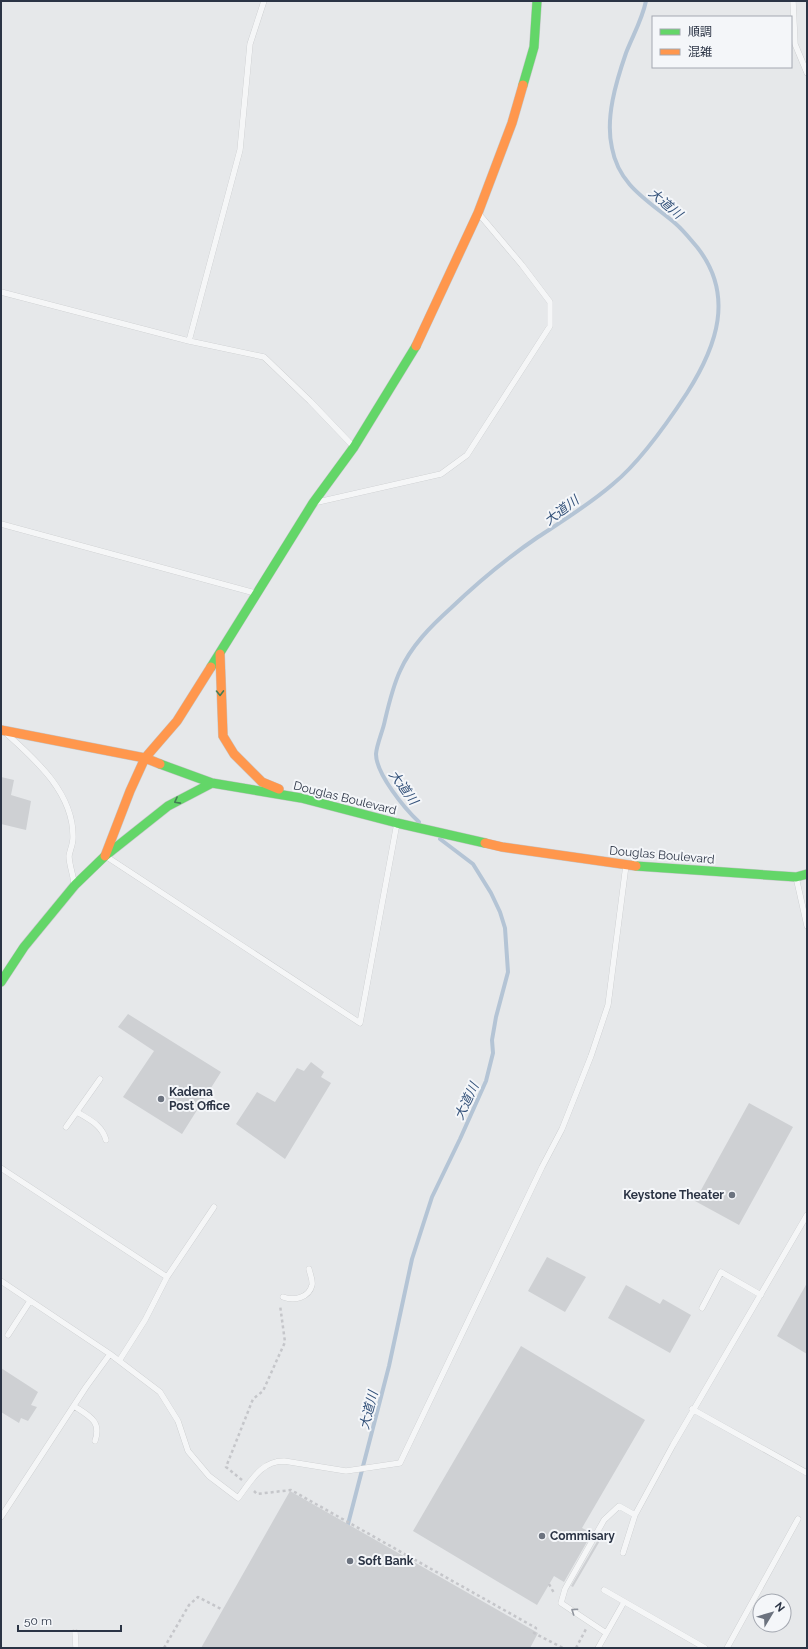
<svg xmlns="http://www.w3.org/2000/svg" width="808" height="1649" font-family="Raleway,'Noto Sans JP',sans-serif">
<rect width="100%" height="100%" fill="#e6e8ea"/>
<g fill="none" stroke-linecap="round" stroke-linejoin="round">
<path stroke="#b4c4d5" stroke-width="4" d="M419 822C405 809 376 774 376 754 377 743 383 731 385 720 389 703 393 686 400 671 411 646 431 626 451 608 478 582 507 558 538 537 564 520 590 504 613 484 640 462 668 422 687 393 717 346 735 295 697 247 690 239 684 231 676 224 649 201 619 186 612 148 605 118 616 82 626 53 633 35 642 20 646 1
M347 1528 389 1366 412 1259 432 1197 460 1139 486 1081 493 1053 492 1040 496 1017 508 972 505 928 500 912 491 893 473 864 440 839"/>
</g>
<path fill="#ced0d3" d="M1 777 14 780 11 795 31 801 26 830 1 824Z
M128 1014 221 1072 182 1134 123 1097 154 1051 118 1027Z
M311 1062 324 1072 321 1077 331 1083 285 1159 236 1124 257 1092 275 1102 297 1068 304 1071Z
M749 1103 793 1127 739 1225 695 1201Z
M547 1257 586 1277 565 1312 528 1291Z
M807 1283V1354L777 1336Z
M626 1285 660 1304 663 1299 691 1315 670 1353 608 1318Z
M521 1346 645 1420 582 1528 592 1533 564 1582 554 1576 537 1605 413 1531Z
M1 1368 38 1392 31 1405 37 1407 28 1421 21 1418 19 1423 1 1412Z
M290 1491 538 1633 530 1648H201Z
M599 1538 601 1539 573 1587 571 1586Z"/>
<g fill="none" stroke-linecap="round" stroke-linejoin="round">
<defs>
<path id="lane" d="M793 1 795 44 807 73
M1 292 189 341 264 357 310 401 354 447
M189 341 240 150 250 44 264 1
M318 502 441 474 467 455 550 326V302L522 265 479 214
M1 524 255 593
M8 735C37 761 74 794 73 838 73 844 70 850 69 856 69 864 73 874 74 883
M107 857 360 1023 397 823
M796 877 807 926
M77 1112C90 1120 102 1125 106 1140
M66 1127 100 1079
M1 1168 167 1277
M1 1281 110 1354 160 1392 178 1421 188 1451 209 1476 238 1498C251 1481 261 1461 284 1461L346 1471 400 1463 542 1167 562 1129 591 1056 608 1005 626 865
M283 1297C294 1301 309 1298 312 1285 313 1280 310 1274 309 1269
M702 1308 721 1272 761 1295
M8 1335 30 1301
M119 1361 145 1320 167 1277 214 1207
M74 1406C89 1416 102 1421 95 1441
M692 1409 807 1473
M1 1517 86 1387 110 1354
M623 1553 635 1515 673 1445 807 1215
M604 1590 705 1648
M75 1632 76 1648
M606 1633 561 1603 565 1589 604 1520 619 1506 635 1515
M598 1648 624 1602
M727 1648 798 1519"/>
<path id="fast" d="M523 85 534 47 537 1
M211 667 313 503 354 447 416 346
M160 764 212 783 301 798 397 823 485 843
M636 866 796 877 807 874
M1 982 24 947 75 885 105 856 168 806 212 783"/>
<path id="slow" d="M416 346 478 213 512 123 523 85
M220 654 223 736 234 754 262 782 279 789
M1 730 145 758 160 764
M485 843 502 847 636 866
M105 856 130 791 145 758 177 721 211 667"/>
</defs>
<use href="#lane" stroke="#c4c6c8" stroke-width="6"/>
<use href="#fast" stroke="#c4c6c8" stroke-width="10"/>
<use href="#slow" stroke="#c4c6c8" stroke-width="10"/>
<path stroke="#c5c6ca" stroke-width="2.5" stroke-dasharray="3 3" stroke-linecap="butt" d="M242 1480 226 1467 253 1399 263 1391 285 1342 280 1305
M254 1491 257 1494 291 1490 536 1628 534 1633 563 1648
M549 1584 554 1593
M164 1648 189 1605 198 1597 223 1610
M576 1648 586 1629"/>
<use href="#lane" stroke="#f5f6f7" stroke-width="5.5"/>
<use href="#fast" stroke="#63d668" stroke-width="9"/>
<use href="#slow" stroke="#ff974d" stroke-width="9"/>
</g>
<defs><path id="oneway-chevron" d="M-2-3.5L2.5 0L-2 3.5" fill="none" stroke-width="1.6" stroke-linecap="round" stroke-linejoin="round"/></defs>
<g stroke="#447d55">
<use href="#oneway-chevron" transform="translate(220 693) rotate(89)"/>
<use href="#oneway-chevron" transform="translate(177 801) rotate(152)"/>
</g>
<use stroke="#90959e" href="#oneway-chevron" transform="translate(574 1611) rotate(-146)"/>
<g fill="#6c737f" stroke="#f4f6f9" stroke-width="1.5">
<circle cx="161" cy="1099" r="4"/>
<circle cx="732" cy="1195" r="4"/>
<circle cx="542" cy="1536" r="4"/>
<circle cx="350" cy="1561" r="4"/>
</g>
<g text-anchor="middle" stroke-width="4" stroke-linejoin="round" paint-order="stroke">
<g font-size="12" fill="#2b3445" stroke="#f4f6f9">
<text transform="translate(345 798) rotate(14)" y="4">Douglas Boulevard</text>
<text transform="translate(662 855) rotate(5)" y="4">Douglas Boulevard</text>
</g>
<g font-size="12" font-weight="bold" fill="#2b3445" stroke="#f4f6f9" text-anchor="start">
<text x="169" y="1096">Kadena<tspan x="169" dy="14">Post Office</tspan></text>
<text x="724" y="1199" text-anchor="end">Keystone Theater</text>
<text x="550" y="1540">Commisary</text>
<text x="358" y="1565">Soft Bank</text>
</g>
<g font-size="13" font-style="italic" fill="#34527a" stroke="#f4f6f9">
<text transform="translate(666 203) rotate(40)" y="5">大道川</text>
<text transform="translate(561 510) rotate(-37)" y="5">大道川</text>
<text transform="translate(404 787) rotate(54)" y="5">大道川</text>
<text transform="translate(466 1101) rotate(-65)" y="5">大道川</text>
<text transform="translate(368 1410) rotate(-76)" y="5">大道川</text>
</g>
</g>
<rect width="808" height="1649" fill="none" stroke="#2b3445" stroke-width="4"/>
<rect x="652" y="16" width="140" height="52" fill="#f4f6f9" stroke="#a4a8b1"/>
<rect x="660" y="29" width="20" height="6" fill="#63d668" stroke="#a4a8b1"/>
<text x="688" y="36" font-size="12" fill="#2b3445">順調</text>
<rect x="660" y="49" width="20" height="6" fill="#ff974d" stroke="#a4a8b1"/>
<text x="688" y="56" font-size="12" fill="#2b3445">混雑</text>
<g transform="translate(772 1613) rotate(52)"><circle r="19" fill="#f4f6f9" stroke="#a4a8b1"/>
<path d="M0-3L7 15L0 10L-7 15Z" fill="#6c737f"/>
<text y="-6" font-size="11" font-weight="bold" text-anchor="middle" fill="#2b3445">N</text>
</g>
<path d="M18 1625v6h103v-6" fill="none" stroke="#2b3445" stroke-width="2"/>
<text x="24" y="1625" font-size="12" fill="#2b3445" stroke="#f4f6f9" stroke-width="3" paint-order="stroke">50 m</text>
</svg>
